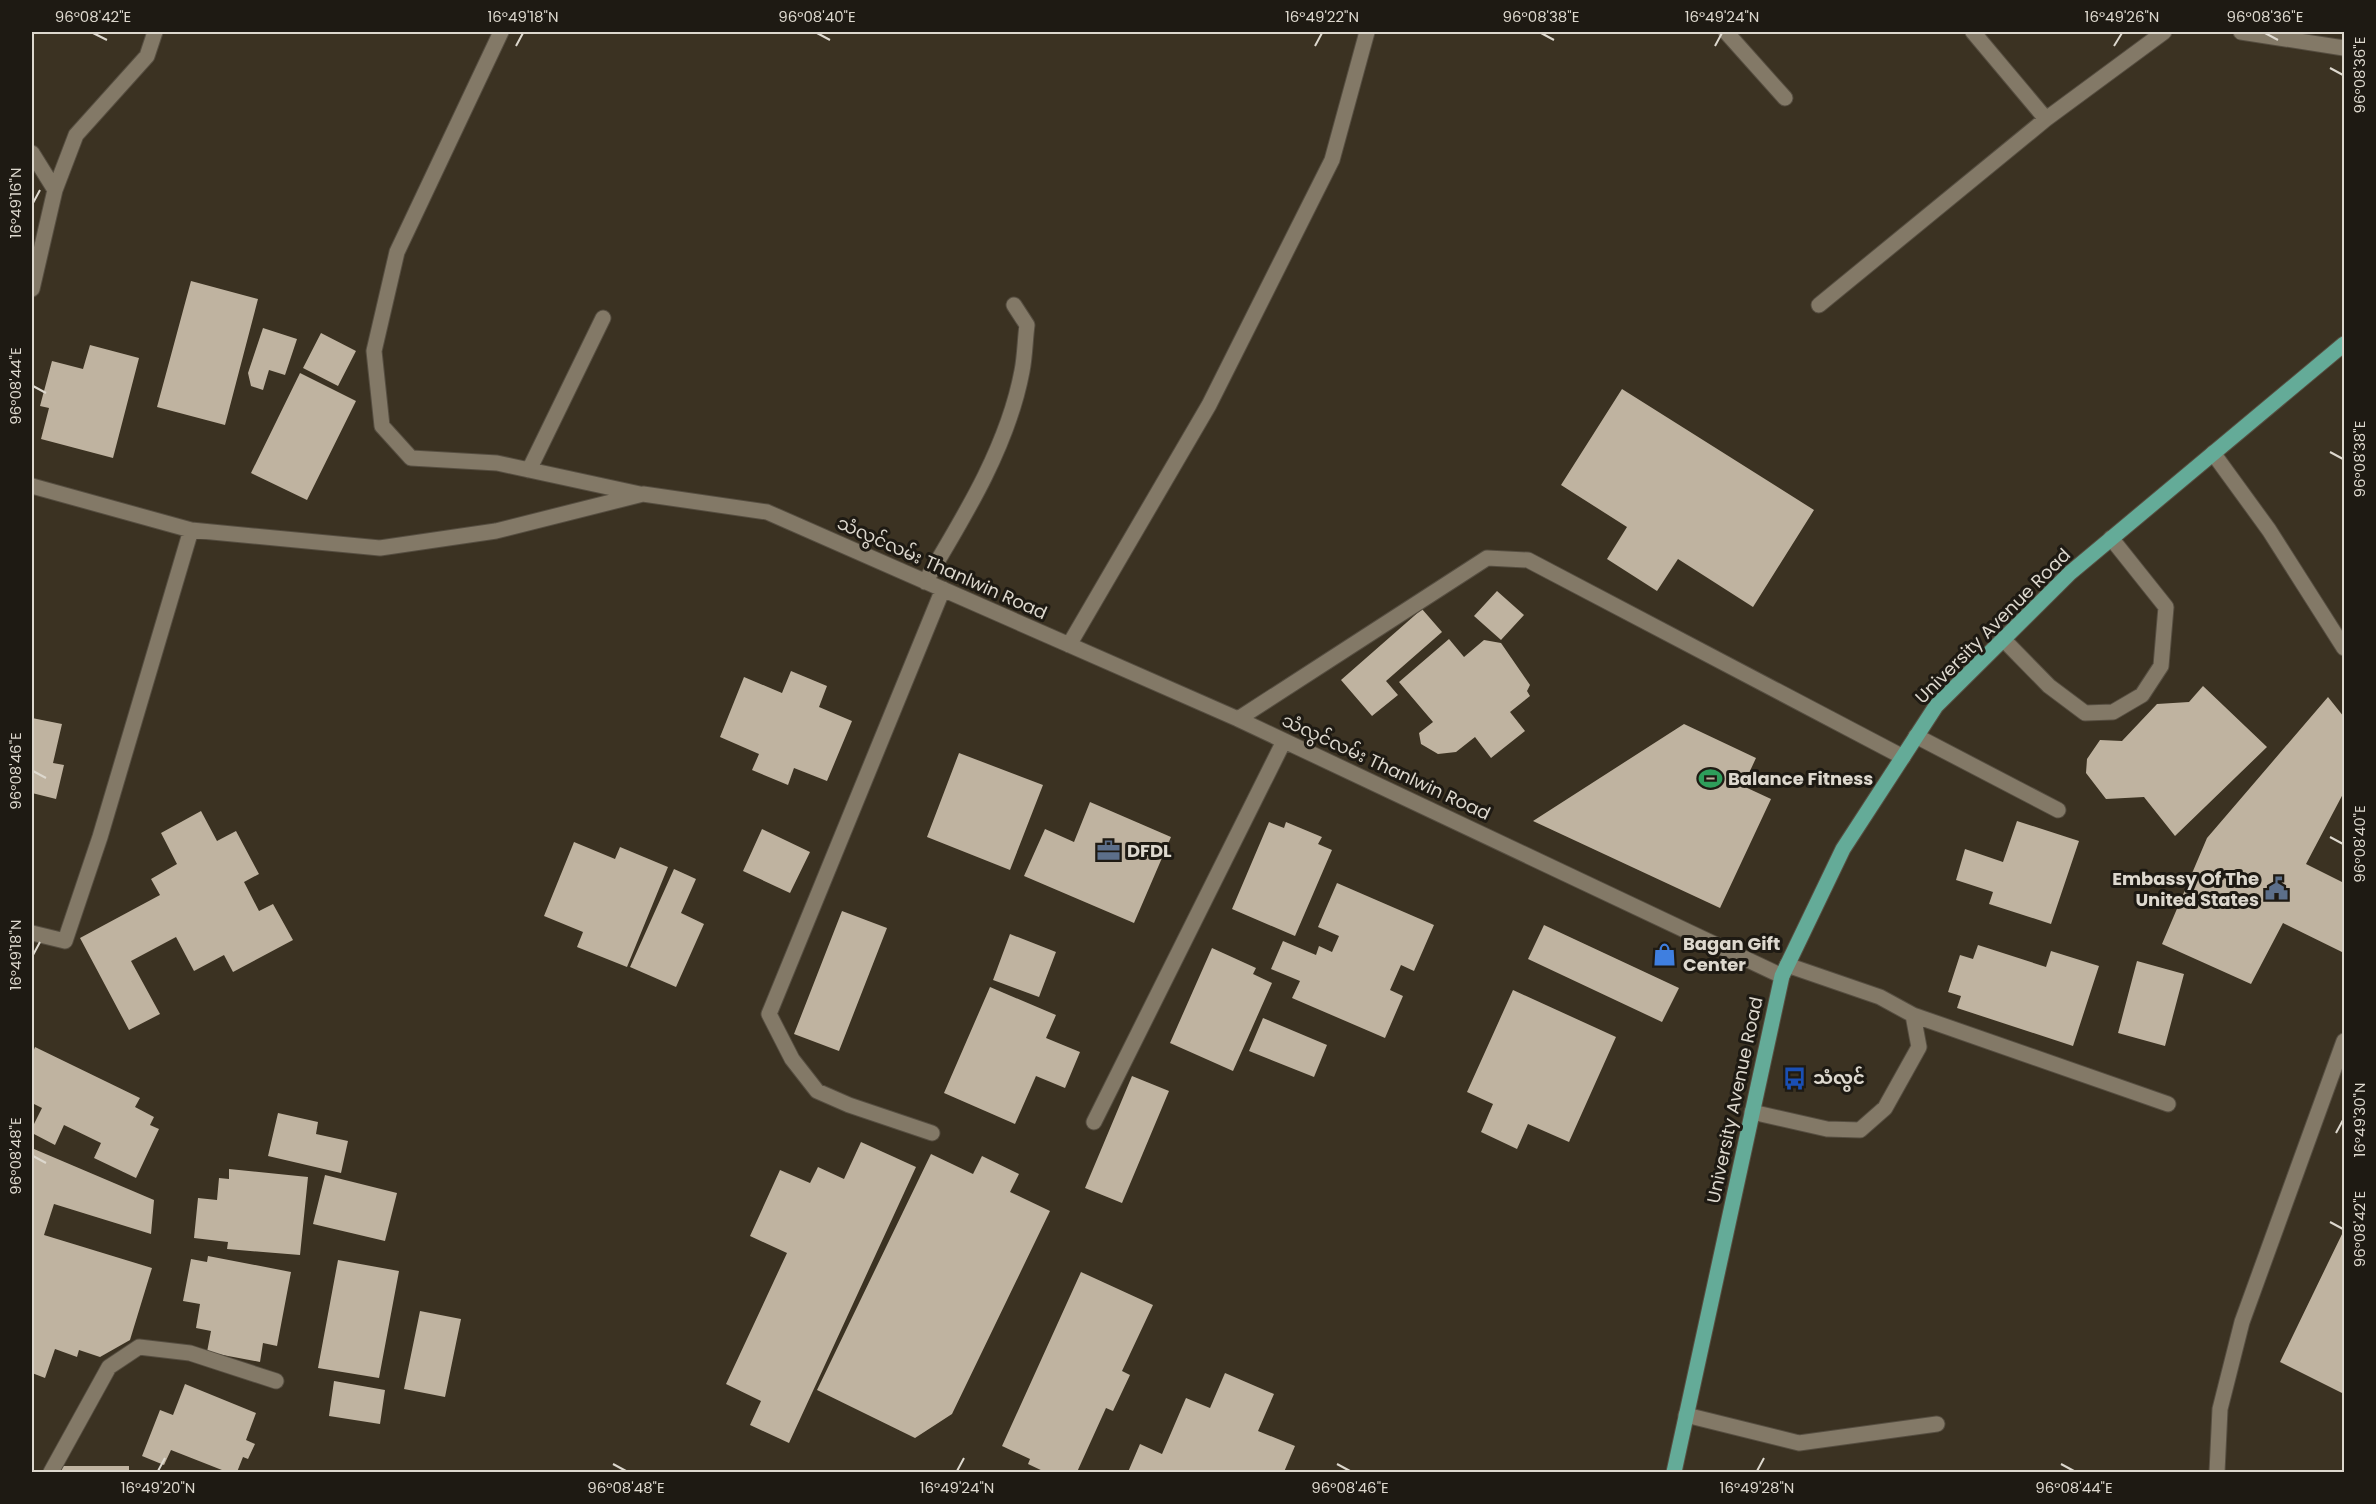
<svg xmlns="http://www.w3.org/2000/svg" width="2376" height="1504" font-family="Poppins,'Noto Sans Myanmar',sans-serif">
<rect width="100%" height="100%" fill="#3b3222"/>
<path fill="#bfb3a0" d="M191 281 258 299 225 425 157 407Z
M263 328 297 339 285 375 269 370 263 390 251 386 248 373Z
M321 333 356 351 338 386 303 368Z
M90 345 139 358 113 458 41 439 49 408 40 406 52 361 83 369Z
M300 373 356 401 307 500 251 473Z
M1622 389 1814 510 1753 607 1678 559 1657 591 1607 559 1627 527 1561 485Z
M1497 591 1524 615 1501 640 1474 616Z
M1422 609 1442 632 1386 681 1398 695 1372 716 1341 680Z
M1449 639 1464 657 1484 640 1501 643 1530 685 1527 691 1530 696 1510 712 1525 731 1491 758 1475 737 1456 752 1438 754 1421 744 1419 733 1433 722 1399 682Z
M791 671 827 686 819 707 852 721 827 781 794 768 788 785 752 770 759 754 720 737 744 677 782 693Z
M2203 686 2267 747 2175 836 2144 797 2106 799 2086 773 2087 759 2100 740 2122 741 2157 704 2189 702Z
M2328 697 2344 717V792L2306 864 2344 883V953L2283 923 2251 984 2162 944 2207 838Z
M32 718 62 724 53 763 64 765 56 799 32 793Z
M1684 724 1756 758 1743 786 1771 799 1720 908 1533 821Z
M959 753 1043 785 1010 870 927 837Z
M1090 802 1171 837 1134 923 1024 876 1045 829 1074 842Z
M201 811 217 841 236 831 259 874 244 882 259 911 273 904 293 940 233 972 224 955 194 971 176 937 131 961 160 1014 129 1030 80 938 160 895 151 879 177 864 161 833Z
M2017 821 2079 841 2051 924 1989 904 1993 892 1956 880 1965 849 2003 862Z
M1269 822 1284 828 1286 822 1322 837 1318 844 1332 850 1295 936 1232 909Z
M762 829 810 852 790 893 743 871Z
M574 842 615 859 620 847 668 867 627 967 577 947 583 932 544 916Z
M674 869 696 879 681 913 704 924 676 987 630 967Z
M1337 883 1434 925 1414 971 1401 965 1390 990 1403 996 1385 1038 1292 998 1300 981 1271 969 1283 941 1316 955 1319 946 1332 952 1339 936 1318 927Z
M842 911 887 928 839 1051 794 1034Z
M1544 925 1679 988 1662 1022 1528 959Z
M1010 934 1056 952 1039 997 993 980Z
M1978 945 2046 967 2051 951 2099 966 2073 1046 1957 1008 1961 996 1948 992 1960 955 1973 959Z
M1212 948 1256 968 1253 974 1272 983 1233 1071 1170 1043Z
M2137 961 2184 974 2165 1046 2118 1033Z
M990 987 1056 1015 1046 1038 1080 1052 1065 1088 1036 1076 1015 1124 944 1093Z
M1513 990 1616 1037 1569 1142 1528 1124 1517 1149 1481 1132 1493 1104 1467 1092Z
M1263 1018 1327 1045 1314 1077 1249 1051Z
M35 1047 140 1098 135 1107 154 1117 150 1125 159 1129 136 1178 94 1158 101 1143 64 1125 55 1145 32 1133V1128L42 1108 32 1103V1055Z
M1132 1076 1169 1091 1122 1203 1085 1188Z
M278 1113 318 1122 316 1134 348 1141 341 1173 268 1156Z
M861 1142 916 1167 789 1443 750 1425 761 1401 726 1384 787 1253 750 1236 780 1170 810 1183 818 1167 844 1179Z
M34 1149 154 1200 151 1234 54 1204 44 1235 152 1268 130 1340 100 1357 79 1350 77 1357 55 1349 45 1378 32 1373V1154Z
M931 1154 973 1174 982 1156 1019 1174 1010 1192 1050 1211 952 1414 915 1438 817 1390Z
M229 1169 308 1177 300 1255 227 1249 228 1242 194 1238 198 1198 217 1200 219 1178 229 1179Z
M325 1175 397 1193 385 1241 313 1224Z
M2344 1230V1394L2280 1362Z
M208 1256 291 1272 277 1346 263 1343 260 1362 207 1352 211 1331 196 1328 200 1304 183 1301 191 1259 207 1262Z
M338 1260 399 1271 379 1378 318 1368Z
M1081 1272 1153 1305 1122 1371 1130 1375 1113 1411 1106 1408 1077 1472H1045L1028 1464 1030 1459 1002 1446Z
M420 1311 461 1319 445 1397 404 1389Z
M1225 1373 1274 1394 1258 1431 1295 1446 1284 1472H1128L1140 1444 1162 1454 1186 1398 1210 1408Z
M334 1381 385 1390 380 1424 329 1416Z
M185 1384 256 1413 246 1440 255 1444 248 1459 243 1457 237 1472H227L171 1450 164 1465 142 1456 160 1410 173 1415Z
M62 1466H129V1472H62Z"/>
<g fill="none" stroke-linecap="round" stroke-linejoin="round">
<defs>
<path id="minor" d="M501 32 397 252 374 351 382 426 411 458 497 463 640 494
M1726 32 1785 98
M1973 32 2046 119
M2241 32 2344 48
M32 153 55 190
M32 289 55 190 76 135 147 56 155 32
M1819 305 2046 119 2164 32
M2213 453 2269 530 2344 648
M529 470 603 318
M32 486 191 530 380 548 496 531 643 494 767 512 1238 719 1782 976
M925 582C964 517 1008 446 1022 371 1025 356 1025 340 1027 325L1014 305
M2003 639 2049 686 2085 713 2113 712 2142 695 2161 666 2166 607 2111 538
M1069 645 1209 405 1332 160 1367 32
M1238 719 1487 558 1528 560 1903 757
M1916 736 2058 810
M32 933 65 941 100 837 191 530
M1913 1015 2168 1104
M1752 1112 1827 1129 1860 1130 1885 1108 1919 1047 1913 1015 1880 997 1787 965
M1094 1122 1284 741
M932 1133 849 1105 817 1091 792 1059 769 1014 943 589
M1686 1415 1799 1443 1937 1424
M51 1472 109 1367 139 1347 190 1353 276 1381
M2217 1472 2220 1409 2242 1322 2344 1041"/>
<path id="major" d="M1674 1472 1782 976 1843 849 1936 706 2070 573 2344 344"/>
</defs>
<use href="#minor" stroke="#564e41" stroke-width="17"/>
<use href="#major" stroke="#564e41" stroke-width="17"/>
<use href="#minor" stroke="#837967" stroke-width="15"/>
<use href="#major" stroke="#64ab98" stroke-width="15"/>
</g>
<path fill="none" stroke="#ddd8ce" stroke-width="2" d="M93 33 107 40M817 33 830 40M1541 33 1554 40M2265 33 2278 40M516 46 523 33M1315 46 1322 33M1715 46 1722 33M2114 46 2122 33M2330 68 2343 75M33 203 40 190M33 386 46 393M2330 452 2343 459M33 771 46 778M2330 837 2343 844M33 955 40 942M2336 1133 2343 1120M33 1156 46 1163M2330 1222 2343 1229M613 1464 626 1471M1337 1464 1350 1471M2061 1464 2074 1471M158 1471 165 1458M957 1471 964 1458M1757 1471 1764 1458"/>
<defs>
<symbol id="stadium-bare" viewBox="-9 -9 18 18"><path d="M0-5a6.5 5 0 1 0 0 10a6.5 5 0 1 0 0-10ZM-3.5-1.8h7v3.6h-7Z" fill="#2e9e5b" stroke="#1e1a13" stroke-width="2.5" paint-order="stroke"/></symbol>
<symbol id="office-bare" viewBox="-9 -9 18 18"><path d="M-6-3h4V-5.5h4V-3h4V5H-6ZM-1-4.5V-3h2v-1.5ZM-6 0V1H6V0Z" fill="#5c6f8a" stroke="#1e1a13" stroke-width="2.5" paint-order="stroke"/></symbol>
<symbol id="civic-bare" viewBox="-9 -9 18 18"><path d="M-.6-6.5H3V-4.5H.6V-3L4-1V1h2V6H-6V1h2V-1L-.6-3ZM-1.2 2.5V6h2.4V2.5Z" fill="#5c6f8a" stroke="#1e1a13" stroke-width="2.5" paint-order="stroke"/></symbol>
<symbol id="shop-bare" viewBox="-9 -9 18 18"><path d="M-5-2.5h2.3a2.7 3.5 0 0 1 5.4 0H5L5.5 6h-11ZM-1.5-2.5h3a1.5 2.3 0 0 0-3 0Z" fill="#3f7fe0" stroke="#1e1a13" stroke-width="2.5" paint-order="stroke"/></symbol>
<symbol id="bus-bare" viewBox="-9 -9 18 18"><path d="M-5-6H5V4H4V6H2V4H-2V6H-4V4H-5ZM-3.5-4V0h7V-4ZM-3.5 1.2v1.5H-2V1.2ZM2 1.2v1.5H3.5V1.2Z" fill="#1a4fb4" stroke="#1e1a13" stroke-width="2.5" paint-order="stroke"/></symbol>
</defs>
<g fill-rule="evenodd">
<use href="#stadium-bare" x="1694" y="762" width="33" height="33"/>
<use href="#office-bare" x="1092" y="834" width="33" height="33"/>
<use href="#civic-bare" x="2260" y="872" width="33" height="33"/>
<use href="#shop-bare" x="1648" y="938" width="33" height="33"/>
<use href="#bus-bare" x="1778" y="1062" width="33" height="33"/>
</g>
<g text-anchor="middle" stroke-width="6" stroke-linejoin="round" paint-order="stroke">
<g font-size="18" fill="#ddd8ce" stroke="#1e1a13">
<text transform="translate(942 568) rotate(24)" y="6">သံလွင်လမ်း Thanlwin Road</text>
<text transform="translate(1993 626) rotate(-45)" y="6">University Avenue Road</text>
<text transform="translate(1386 767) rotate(25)" y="6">သံလွင်လမ်း Thanlwin Road</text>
<text transform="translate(1735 1100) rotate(-78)" y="6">University Avenue Road</text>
</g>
<g font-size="18" font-weight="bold" fill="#ddd8ce" stroke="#1e1a13" text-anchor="start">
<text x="1728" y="785">Balance Fitness</text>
<text x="1127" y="857">DFDL</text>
<text x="2259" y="885" text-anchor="end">Embassy Of The<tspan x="2259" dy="21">United States</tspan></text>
<text x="1683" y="950">Bagan Gift<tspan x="1683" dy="21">Center</tspan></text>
<text x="1813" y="1084">သံလွင်</text>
</g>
</g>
<rect width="2376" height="1504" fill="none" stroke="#1e1a13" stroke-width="66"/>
<rect x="33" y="33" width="2310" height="1438" fill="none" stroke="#ddd8ce" stroke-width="2"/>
<g font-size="15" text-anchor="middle" fill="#ddd8ce">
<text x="93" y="22">96°08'42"E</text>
<text x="523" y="22">16°49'18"N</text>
<text x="817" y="22">96°08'40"E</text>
<text x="1322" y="22">16°49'22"N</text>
<text x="1541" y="22">96°08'38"E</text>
<text x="1722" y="22">16°49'24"N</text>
<text x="2122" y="22">16°49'26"N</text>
<text x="2265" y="22">96°08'36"E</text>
<text transform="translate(2360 75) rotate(-90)" y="5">96°08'36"E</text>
<text transform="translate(16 203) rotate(-90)" y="5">16°49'16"N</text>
<text transform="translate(16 386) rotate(-90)" y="5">96°08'44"E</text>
<text transform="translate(2360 459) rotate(-90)" y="5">96°08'38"E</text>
<text transform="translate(16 771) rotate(-90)" y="5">96°08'46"E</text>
<text transform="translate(2360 844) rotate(-90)" y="5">96°08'40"E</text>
<text transform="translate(16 955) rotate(-90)" y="5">16°49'18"N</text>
<text transform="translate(2360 1120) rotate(-90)" y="5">16°49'30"N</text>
<text transform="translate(16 1156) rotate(-90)" y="5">96°08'48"E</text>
<text transform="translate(2360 1229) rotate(-90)" y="5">96°08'42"E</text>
<text x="158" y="1493">16°49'20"N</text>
<text x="626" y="1493">96°08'48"E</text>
<text x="957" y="1493">16°49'24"N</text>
<text x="1350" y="1493">96°08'46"E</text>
<text x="1757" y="1493">16°49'28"N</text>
<text x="2074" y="1493">96°08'44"E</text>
</g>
</svg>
